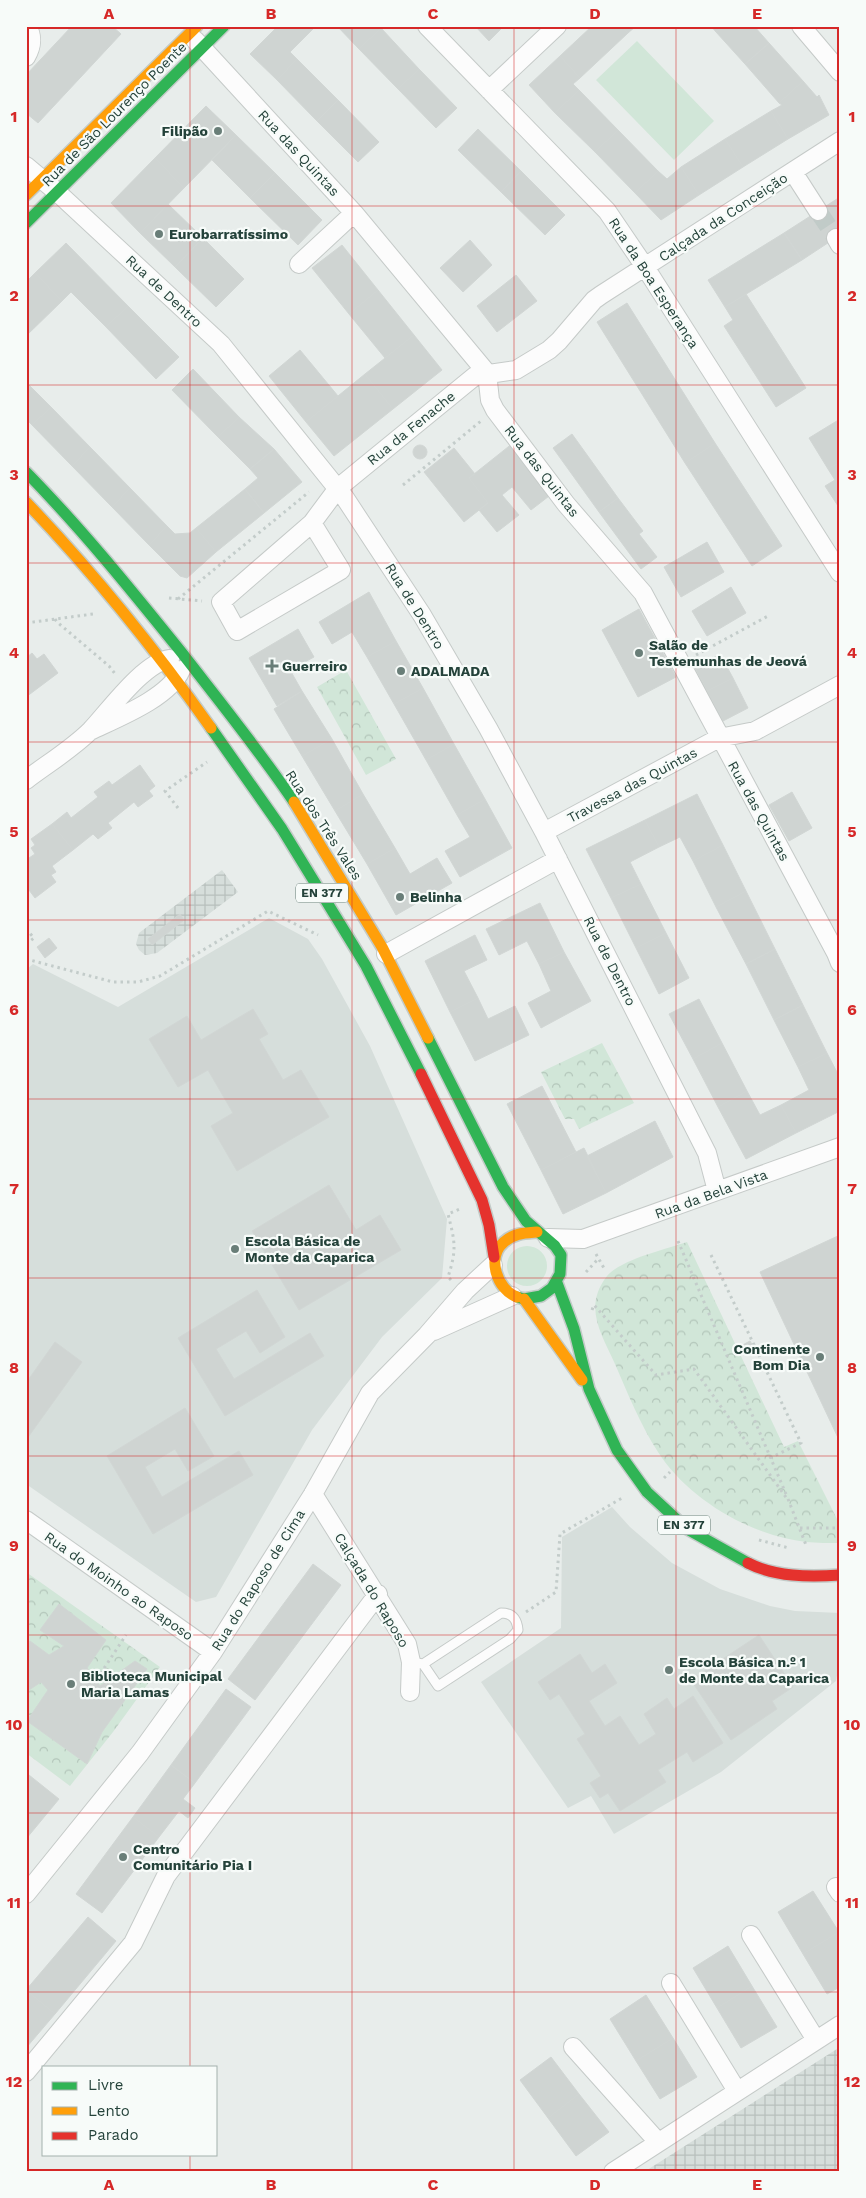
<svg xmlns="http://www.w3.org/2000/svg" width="866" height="2198" font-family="'Work Sans',sans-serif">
<defs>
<pattern id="industrial-grid" width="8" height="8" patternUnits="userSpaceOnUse" patternTransform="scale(1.25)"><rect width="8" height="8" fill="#d6dedb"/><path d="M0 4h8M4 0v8" fill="none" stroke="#b8c0bd"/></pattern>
<pattern id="forest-crowns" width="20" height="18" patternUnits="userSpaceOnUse" patternTransform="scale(1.25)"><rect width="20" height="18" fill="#d1e6d8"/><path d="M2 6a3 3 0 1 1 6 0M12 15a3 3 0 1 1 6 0" fill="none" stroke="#b3c6ba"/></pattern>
</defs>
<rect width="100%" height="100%" fill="#e8edeb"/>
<path fill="#d6dedb" d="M269 918 308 939 322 959 370 1046 447 1219 442 1278 382 1337 312 1430 216 1597 196 1602 26 1484V970L33 964 118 1007Z
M612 1507 630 1527 672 1563 720 1589 770 1606 795 1611 840 1613V1659L836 1681 721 1772 614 1834 591 1796 568 1808 481 1682 561 1628 562 1537Z"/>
<path fill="url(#industrial-grid)" d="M222 870 238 892 157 953 145 955 139 950 136 944 139 933Z
M840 2047V2172H644Z"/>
<path fill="#d1e6d8" d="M637 41 714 121 674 160 596 80Z
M507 1266a20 20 0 1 1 40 0a20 20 0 1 1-40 0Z"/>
<path fill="url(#forest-crowns)" d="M346 670 396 759 366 775 317 687Z
M602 1043 634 1103 579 1129 574 1119H565L541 1072Z
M687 1242 784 1447 798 1441 840 1525V1543C829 1543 817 1543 806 1542 751 1536 688 1499 658 1452 640 1424 628 1394 615 1364 601 1333 583 1307 607 1276 620 1260 666 1249 687 1242Z
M26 1572 160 1667 113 1732 70 1786 26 1753Z"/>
<path fill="#cfd4d2" stroke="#d1d6d4" d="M72 26H112L121 34 38 123 26 113V75Z
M278 26H316L290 52 297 59 277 80 250 54Z
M337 26H379L381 28 359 49Z
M475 26H504L489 41Z
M592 26H622L628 33 580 78 560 56Z
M622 26H636L628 33Z
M711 26H723L716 32Z
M723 26H754L769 43 745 64 716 32Z
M381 28 419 69 398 89 359 49Z
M769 43 803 81 779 103 745 64Z
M560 56 580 78 573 84 579 90 555 113 529 85Z
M297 59 338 100 317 121 277 80Z
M419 69 457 108 436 128 398 89Z
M803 81 817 97 819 95 829 115 788 139 771 111 782 105 779 103Z
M579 90 618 130 595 152 555 113Z
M338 100 379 142 358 162 317 121Z
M206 106 236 135 184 188 155 158Z
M771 111 788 139 743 167 725 139Z
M478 129 521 171 501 192 458 150Z
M618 130 658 171 635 193 595 152Z
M236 135 275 173 250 198 212 160Z
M725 139 743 167 699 195 681 167Z
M155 158 184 188 140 233 111 203Z
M681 167 699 195 661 220 635 193 658 171 667 179Z
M521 171 565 215 545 235 501 192Z
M275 173 322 220 298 245 250 198Z
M840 197V235L802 260 784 233Z
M168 204 203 238 175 267 140 233Z
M784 233 802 260 725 307 708 280Z
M203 238 244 279 216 307 175 267Z
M470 240 492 265 463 292 440 268Z
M66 243 128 306 106 327 71 292 62 301 35 273Z
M342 245 378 290 349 314 312 268Z
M35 273 62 301 26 336V282Z
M516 275 537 301 497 332 477 306Z
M378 290 414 335 385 358 349 314Z
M746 294 806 388 776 407 724 326 733 320 725 307Z
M627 303 715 443 685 463 597 322Z
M128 306 179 357 156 379 106 327Z
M414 335 442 370 393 409 365 374Z
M300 350 338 396 306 422 269 376Z
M193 369 239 417 218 437 172 390Z
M365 374 393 409 334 456 306 422Z
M26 382 51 407 32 425 26 419Z
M51 407 90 447 72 466 32 425Z
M239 417 274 449 250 469 218 437Z
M840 419V462L828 469 809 438Z
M572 434 618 498 599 512 553 448Z
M513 443 553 493 531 510 512 487 502 495 519 515 497 532 479 510 488 503 469 478Z
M715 443 782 546 752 566 685 463Z
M413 452a7 7 0 1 1 14 0a7 7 0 1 1-14 0Z
M90 447 130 488 112 507 72 466Z
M454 448 475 474 469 478 488 503 464 522 424 472Z
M274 449 302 482 264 513 245 489 258 478 250 469Z
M840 462V509L825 486 835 480 828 469Z
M130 488 167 526 149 545 112 507Z
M245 489 264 513 216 552 196 528Z
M618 498 643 531 639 534 657 557 641 569 599 512Z
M167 526 175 534 190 533 196 528 216 552 187 578 180 576 149 545Z
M707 542 724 572 681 597 664 567Z
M731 587 746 613 707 636 692 611Z
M369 592 396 641 367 657 352 632 332 644 319 622Z
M639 609 676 677 638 697 602 630Z
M298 629 314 657 290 670 302 691 277 706 249 658Z
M396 641 423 688 394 704 367 657Z
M32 653 37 659 44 654 58 673 26 697V658Z
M720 654 733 678 707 691 695 668Z
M733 678 748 708 723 721 707 691Z
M423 688 454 744 426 760 394 704Z
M302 691 332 739 302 756 274 709Z
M332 739 363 794 335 811 302 756Z
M454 744 485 799 457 815 426 760Z
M140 765 155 786 149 791 153 796 138 807 134 802 108 823 112 828 98 839 93 834 73 850 52 824 67 812 71 818 98 797 94 792 109 781 112 785Z
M792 792 812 828 789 841 769 805Z
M363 794 395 848 367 864 335 811Z
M697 794 723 845 693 861 680 837 659 847 645 820Z
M485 799 512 848 460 877 445 851 470 837 457 815Z
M645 820 659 847 630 862 641 884 611 898 586 849Z
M52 824 73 850 52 866 56 872 51 875 56 882 35 898 26 886V854L29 858 35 854 31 848 35 845 31 839Z
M723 845 746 891 716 907 693 861Z
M395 848 410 874 437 858 452 883 396 915 367 864Z
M641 884 666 933 636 948 611 898Z
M746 891 775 949 746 964 716 907Z
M540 903 564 952 539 964 527 941 499 955 486 929Z
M180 914 184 920 152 945 148 939Z
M666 933 689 978 659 994 636 948Z
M475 935 487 960 464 971 478 998 450 1012 425 961Z
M49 938 57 948 45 958 37 947Z
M775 949 803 1005 774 1020 746 964Z
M564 952 591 1001 541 1028 528 1003 551 991 539 964Z
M478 998 488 1019 515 1006 529 1035 475 1061 450 1012Z
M699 999 722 1043 693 1059 669 1014Z
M803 1005 827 1053 798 1067 774 1020Z
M253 1009 268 1034 259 1039 283 1080 301 1070 329 1117 237 1171 211 1126 233 1113 208 1070 178 1087 149 1039 187 1016 201 1040Z
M722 1043 747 1091 718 1107 693 1059Z
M827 1053 840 1078V1111L796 1133 781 1105 809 1090 798 1067Z
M542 1086 576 1152 541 1170 507 1104Z
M747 1091 760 1115 781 1105 796 1133 746 1159 718 1107Z
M655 1121 673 1157 606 1193 587 1156Z
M584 1148 606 1193 563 1214 541 1170Z
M329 1185 356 1230 380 1215 401 1250 299 1310 252 1231Z
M840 1235V1442L760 1272Z
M257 1290 285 1337 260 1353 246 1331 216 1349 234 1379 310 1333 324 1356 225 1416 178 1338Z
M750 1341 754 1348 741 1355 737 1348Z
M55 1342 82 1362 26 1440V1383Z
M185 1408 214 1456 188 1471 175 1449 145 1467 162 1497 239 1451 253 1475 153 1534 107 1456Z
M313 1564 341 1585 255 1700 228 1679Z
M59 1604 106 1640 87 1668 100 1686 135 1661 147 1669 102 1732 87 1764 27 1721 48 1690 41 1682 26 1692V1647L30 1641 49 1655 64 1646 40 1630Z
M759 1635 793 1687 772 1701 777 1709 731 1740 691 1680Z
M580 1654 592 1673 605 1664 617 1683 589 1701 605 1726 620 1716 639 1745 656 1734 644 1714 667 1698 674 1709 693 1696 723 1743 693 1762 687 1752 658 1770 666 1782 620 1811 608 1793 600 1798 590 1783 601 1776 577 1739 585 1734 559 1694 550 1700 538 1682Z
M226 1689 251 1707 195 1783 171 1765Z
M171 1765 195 1783 183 1799 195 1808 188 1818 179 1811 159 1837 133 1817Z
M29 1775 59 1799 26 1839V1778Z
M133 1817 159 1837 102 1913 76 1894Z
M813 1891 839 1932 803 1954 778 1912Z
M88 1917 116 1941 55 2014 26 1990Z
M839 1932 840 1987 827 1994 803 1954Z
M728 1946 752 1986 717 2008 693 1968Z
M752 1986 777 2027 741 2048 717 2008Z
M26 1990 55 2014 26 2048Z
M646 1995 673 2038 636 2061 610 2019Z
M673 2038 697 2077 660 2099 636 2061Z
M551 2057 579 2094 548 2118 520 2080Z
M579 2094 609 2132 576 2156 548 2118Z"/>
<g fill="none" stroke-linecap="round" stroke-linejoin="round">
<path stroke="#c1cbc8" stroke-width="18" stroke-dasharray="18 9" stroke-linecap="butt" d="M818 211 836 238"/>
<defs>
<path id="lane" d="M411 1662 423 1664 501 1613C512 1613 517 1619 518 1630L510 1639 438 1686 423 1664"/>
<path id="street" d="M427 26 607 211 645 267 840 573
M801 26 840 72
M195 40 354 213 487 373 490 400 495 410 566 504 643 593 836 953 840 963
M26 57C32 47 33 36 27 26
M489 90 557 26
M26 166 57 192 221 344 345 498 422 615 488 728 544 832 707 1153 717 1191
M793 172 818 211
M836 238 840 245
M299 264 354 213
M312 523 341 570 237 631 221 602 312 523 338 488 475 376 516 370 549 350 559 341 594 300 601 295 840 141
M90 731C117 718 169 698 181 670
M26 780C47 764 72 749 91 730 109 711 144 662 170 659
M544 832 719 738 755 731 840 685
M386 954 558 859
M548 1238 583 1239 840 1147
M434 1331 512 1296
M313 1494 407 1644 411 1662 410 1692
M26 1520 213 1652
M836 1887 840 1893
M26 1894 140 1753 213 1652 313 1494 370 1393 427 1335 465 1291 493 1265
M751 1935 816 2040
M671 1983 737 2091
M573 2047 658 2142
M26 2072 133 1943 166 1876 378 1594
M613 2172 840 2025"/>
<path id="fast" d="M26 223 224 26
M26 472C82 529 132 591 182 653 220 702 259 750 294 802
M211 728 282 829 366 966 421 1074
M428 1038 503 1187 526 1221 555 1246 561 1255 560 1274 552 1288 541 1296 524 1299 517 1297
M557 1283 574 1329 589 1389 617 1450 647 1492 687 1529 748 1563"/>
<path id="slow" d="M26 195 197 26
M26 502C93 572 155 649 211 728
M294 802 382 947 428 1038
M517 1297C497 1290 486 1257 504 1242 514 1233 525 1233 537 1232
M524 1299 582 1380"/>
<path id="jam" d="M421 1074 482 1200 489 1225 494 1257
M748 1563C775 1577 809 1577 840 1575"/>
</defs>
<use href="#lane" stroke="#c5cac8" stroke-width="11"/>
<use href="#street" stroke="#c5cac8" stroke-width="20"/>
<use href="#fast" stroke="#c3cbc8" stroke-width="14"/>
<use href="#slow" stroke="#c3cbc8" stroke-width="14"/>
<use href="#jam" stroke="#c3cbc8" stroke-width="14"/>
<path stroke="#c3ccca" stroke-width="3" stroke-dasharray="2.5 4" stroke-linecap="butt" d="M403 485 481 421
M169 598 202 601
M178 599 309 492
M55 619 57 622 109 666 116 675
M26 623 93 614
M696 655 768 616
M178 808 165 791 207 762
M26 929 34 938 26 944
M26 959 113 982H138L160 976 268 911 318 935
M678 1241 786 1494
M596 1254 605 1270
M711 1255 801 1443 770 1458
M586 1272 599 1258
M451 1280 448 1277C457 1249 455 1242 448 1214L462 1208
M592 1310 594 1305 656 1375 694 1369 788 1500
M664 1478 670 1472
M788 1499 806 1545
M800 1528H840
M759 1540 789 1548
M526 1612 556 1592 560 1534 622 1498
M97 1679 126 1635"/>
<use href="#lane" stroke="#fcfcfc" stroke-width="9"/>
<use href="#street" stroke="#fcfcfc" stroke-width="18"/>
<use href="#fast" stroke="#30b455" stroke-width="11"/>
<use href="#slow" stroke="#ff9f0a" stroke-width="11"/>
<use href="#jam" stroke="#e5322d" stroke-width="11"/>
</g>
<path fill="none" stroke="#d62828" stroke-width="1" stroke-opacity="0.55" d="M190 26V2067M352 26V2172M514 26V2172M676 26V2172M26 206H840M26 385H840M26 563H840M26 742H840M26 920H840M26 1099H840M26 1278H840M26 1456H840M26 1635H840M26 1813H840M26 1992H840M190 2154V2172"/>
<g fill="#697e78" stroke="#f7fbf9" stroke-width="2">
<circle cx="218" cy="131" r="5"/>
<circle cx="159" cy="234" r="5"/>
<circle cx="639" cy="653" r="5"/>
<path d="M269.5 658.5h5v5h5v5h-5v5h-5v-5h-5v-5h5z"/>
<circle cx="401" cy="671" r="5"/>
<circle cx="400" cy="897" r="5"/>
<circle cx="235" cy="1249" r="5"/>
<circle cx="820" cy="1357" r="5"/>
<circle cx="669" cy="1670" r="5"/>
<circle cx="71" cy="1684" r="5"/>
<circle cx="123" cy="1857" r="5"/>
</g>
<g text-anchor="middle" stroke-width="4.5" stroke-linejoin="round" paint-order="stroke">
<g fill="#f7fbf9" stroke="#637a73" stroke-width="1">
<rect x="296" y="883.5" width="52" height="19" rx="4"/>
<rect x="658" y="1515.5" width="52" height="19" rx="4"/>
</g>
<g font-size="12" font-weight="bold" fill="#24423a">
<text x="322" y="897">EN 377</text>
<text x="684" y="1529">EN 377</text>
</g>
<g font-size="14" fill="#24423a" stroke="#f7fbf9">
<text transform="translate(114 114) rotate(-45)" y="5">Rua de São Lourenço Poente</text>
<text transform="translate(299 153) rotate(47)" y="5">Rua das Quintas</text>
<text transform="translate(723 217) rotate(-33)" y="5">Calçada da Conceição</text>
<text transform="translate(654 283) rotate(57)" y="5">Rua da Boa Esperança</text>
<text transform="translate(164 291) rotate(43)" y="5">Rua de Dentro</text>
<text transform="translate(411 428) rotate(-39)" y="5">Rua da Fenache</text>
<text transform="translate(542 471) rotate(52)" y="5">Rua das Quintas</text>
<text transform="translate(415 606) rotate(58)" y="5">Rua de Dentro</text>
<text transform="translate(632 785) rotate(-28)" y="5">Travessa das Quintas</text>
<text transform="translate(759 811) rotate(61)" y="5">Rua das Quintas</text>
<text transform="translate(324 825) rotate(57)" y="5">Rua dos Três Vales</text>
<text transform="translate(610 961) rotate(63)" y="5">Rua de Dentro</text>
<text transform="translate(711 1194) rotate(-20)" y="5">Rua da Bela Vista</text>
<text transform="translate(258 1580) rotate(-58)" y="5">Rua do Raposo de Cima</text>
<text transform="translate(119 1586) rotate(35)" y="5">Rua do Moinho ao Raposo</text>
<text transform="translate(372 1590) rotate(59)" y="5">Calçada do Raposo</text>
</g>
<g font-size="14" font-weight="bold" fill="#24423a" stroke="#f7fbf9" text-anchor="start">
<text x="208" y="136" text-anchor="end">Filipão</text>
<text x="169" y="239">Eurobarratíssimo</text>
<text x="649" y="650">Salão de<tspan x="649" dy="16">Testemunhas de Jeová</tspan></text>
<text x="282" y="671">Guerreiro</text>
<text x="411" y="676">ADALMADA</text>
<text x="410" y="902">Belinha</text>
<text x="245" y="1246">Escola Básica de<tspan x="245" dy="16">Monte da Caparica</tspan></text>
<text x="810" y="1354" text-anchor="end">Continente<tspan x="810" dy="16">Bom Dia</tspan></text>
<text x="679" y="1667">Escola Básica n.º 1<tspan x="679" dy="16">de Monte da Caparica</tspan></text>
<text x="81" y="1681">Biblioteca Municipal<tspan x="81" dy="16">Maria Lamas</tspan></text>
<text x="133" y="1854">Centro<tspan x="133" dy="16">Comunitário Pia I</tspan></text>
</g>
</g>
<rect width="866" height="2198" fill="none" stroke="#f7fbf9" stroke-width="55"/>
<rect x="42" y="2066" width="175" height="90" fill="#f7fbf9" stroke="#a3b1ad"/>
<rect x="52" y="2082" width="25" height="8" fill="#30b455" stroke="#a3b1ad"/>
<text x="88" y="2090" font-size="15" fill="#24423a">Livre</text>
<rect x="52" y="2107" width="25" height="8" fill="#ff9f0a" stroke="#a3b1ad"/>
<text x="88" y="2116" font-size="15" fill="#24423a">Lento</text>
<rect x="52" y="2132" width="25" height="8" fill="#e5322d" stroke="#a3b1ad"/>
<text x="88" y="2140" font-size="15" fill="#24423a">Parado</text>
<rect x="28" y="28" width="810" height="2142" fill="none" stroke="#d62828" stroke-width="2"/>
<g font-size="16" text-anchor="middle" font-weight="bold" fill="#d62828">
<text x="109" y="19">A</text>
<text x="271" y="19">B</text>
<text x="433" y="19">C</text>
<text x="595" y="19">D</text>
<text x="757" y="19">E</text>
<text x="14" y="122">1</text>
<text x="852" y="122">1</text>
<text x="14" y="301">2</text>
<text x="852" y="301">2</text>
<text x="14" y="480">3</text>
<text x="852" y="480">3</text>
<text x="14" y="658">4</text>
<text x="852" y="658">4</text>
<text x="14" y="837">5</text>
<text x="852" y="837">5</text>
<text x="14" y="1015">6</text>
<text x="852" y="1015">6</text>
<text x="14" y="1194">7</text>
<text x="852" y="1194">7</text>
<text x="14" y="1373">8</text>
<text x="852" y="1373">8</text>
<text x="14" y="1551">9</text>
<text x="852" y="1551">9</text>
<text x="14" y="1730">10</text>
<text x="852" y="1730">10</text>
<text x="14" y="1908">11</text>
<text x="852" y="1908">11</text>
<text x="14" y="2087">12</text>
<text x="852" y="2087">12</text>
<text x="109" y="2190">A</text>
<text x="271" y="2190">B</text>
<text x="433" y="2190">C</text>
<text x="595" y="2190">D</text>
<text x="757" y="2190">E</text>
</g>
</svg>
